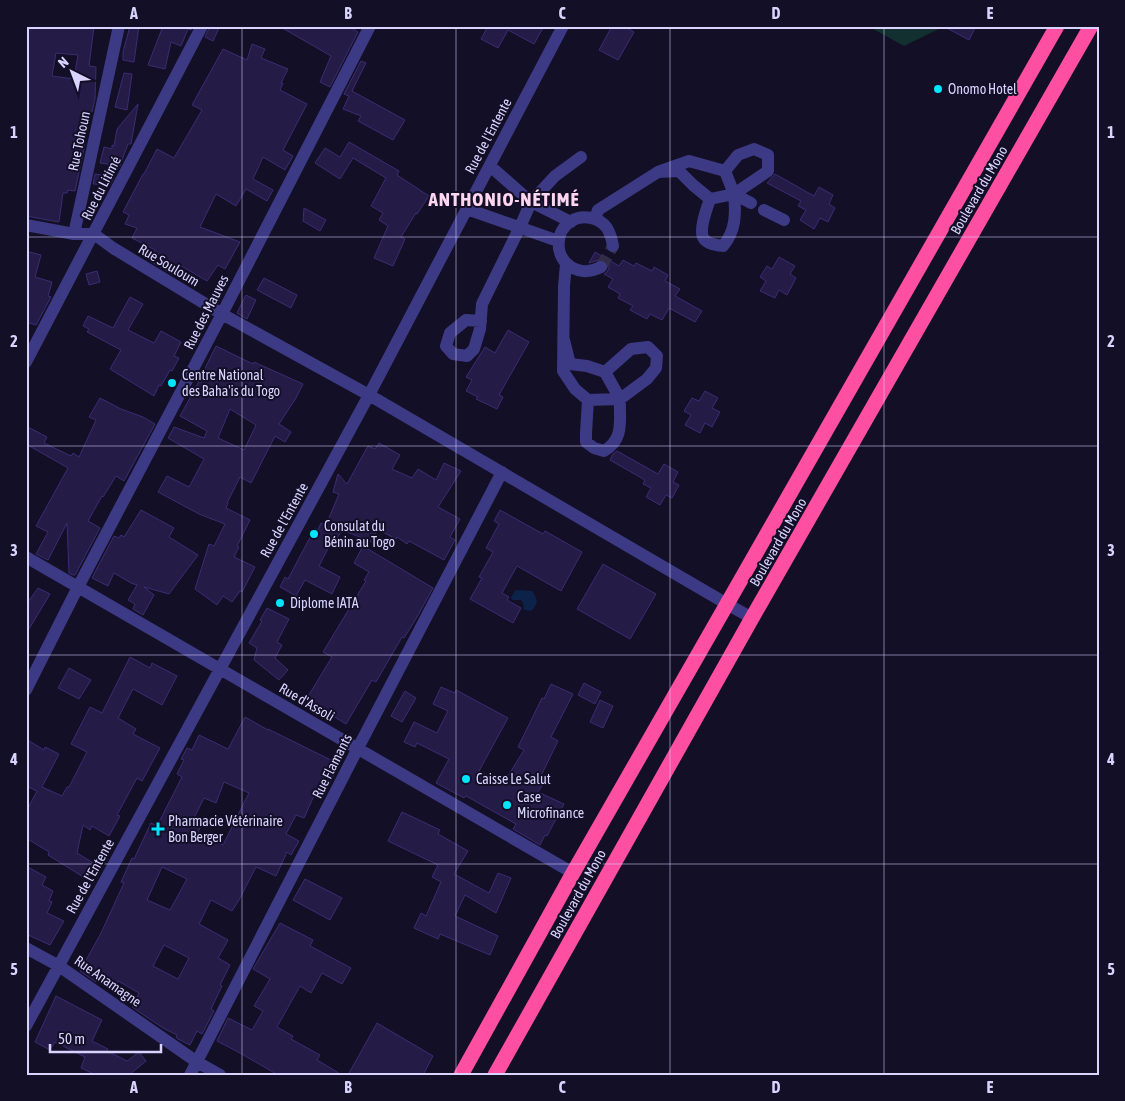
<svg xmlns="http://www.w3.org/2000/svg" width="1125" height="1101" font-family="'Asap Condensed',sans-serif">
<rect width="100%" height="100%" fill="#130f26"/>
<path fill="#12302f" d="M868 26H945L904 46Z"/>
<path fill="#0c2248" d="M515 590 532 591C538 599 539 604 531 611L524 610 523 603 521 600H513L511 598Z"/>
<path fill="#241b47" stroke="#3b2d73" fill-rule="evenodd" d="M26 26H94L89 66 96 67 95 99 92 112 83 111 80 143 85 144 75 191 68 190 67 193H63L59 222 26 216ZM56 53 78 55 74 79 52 76Z
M130 26H139L134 62 123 60V52Z
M163 26H193L191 30 188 29 181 46 171 42 165 69 148 65Z
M210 26H220L213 41 205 37Z
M279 26H348L358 32 330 87 320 82 331 56Z
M488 26H544L534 44 508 30 498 48 481 39Z
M612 26H623L634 32 618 60 599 50Z
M943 26H976L969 40Z
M252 44 265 49 261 58 288 69 281 83H283L280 90 307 104 283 150 293 156 285 170 263 157 253 179 273 190 267 201 246 189 236 206 216 194 200 227 240 242 225 269 218 265 207 281 178 264 172 274 150 261 155 250 132 238 137 228 125 224 129 215 123 212 143 174H144L157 149 174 158 202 110 192 105 223 49 247 60Z
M361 61 366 63 352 91 405 120 393 140 358 121 361 116 343 109 349 96 344 94Z
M124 73 132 74 127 110 115 107Z
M138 104 131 144H128L120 166 100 163 104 147 112 149V145L114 146 117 129Z
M349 142 399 171 397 175 429 196 417 214 416 213 401 237 405 239 393 266 374 258 388 226 379 220 383 213 371 206 386 178 353 158 340 179 315 163 325 148 340 157Z
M95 174 114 177 110 185 93 184Z
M775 174 814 196 819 187 833 195 829 204 835 208 828 222 820 218 814 229 800 220 806 210 798 206 801 201 767 183Z
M304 208 326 220 320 231 303 221Z
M26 251 41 255 35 277 52 282 48 296 51 297 36 325 26 322Z
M595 252 619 266 623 260 634 266 636 263 652 271 654 267 668 275 665 281 680 289 675 296 702 311 695 322 669 308 662 320 650 314 647 319 630 310 633 306 618 298 620 294 608 287 613 279 604 274 607 272 609 268V264L606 261 602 259 589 263Z
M779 257 795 266 790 274 796 278 787 295 779 290 775 298 760 291 766 281 760 277 767 266 772 269Z
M97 271 100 282 89 285 86 274Z
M264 278 297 295 291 308 257 290Z
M246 295 256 300 247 319 237 313Z
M130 297 143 304 128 330 154 343 161 331 181 342 174 356 179 358 172 371 170 370 161 386 159 385 154 396 110 369 121 350 87 332 89 329 83 326 88 316 113 328Z
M508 330 529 342 499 395 503 397 497 409 476 399 478 397 466 391 472 380 466 377 485 347 495 353Z
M216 346 253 364 254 362 303 384 296 398 279 424 291 432 285 442 275 436 251 483 240 477 227 503H228L226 508 250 520 237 546 239 547 234 557 255 567 242 592 240 591 232 602 223 596 217 605 195 589 209 544 214 546 225 524 199 514 158 492 167 476 189 487 204 459 168 438 174 427 204 438 207 431 180 416 195 389ZM230 409 256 425 244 450 218 438Z
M705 391 718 398 712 408 720 412 712 427 705 423 700 433 685 425 691 415 684 411 692 398 699 401Z
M100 398 121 409 143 417 155 424 124 481 116 476 103 497 102 496 88 521 100 528 75 575H73L69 573 67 523 48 560 36 554 48 532 36 526 68 468 26 444V426L47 437 44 443 71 456 73 453 79 457 96 420 89 417Z
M379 443 400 455 392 469 412 478 418 469 436 480 444 463 461 471 438 507 460 519 450 537 455 540 444 560 409 541 407 544 397 537 396 539 377 529 372 542 342 530 337 538 334 537 319 566 340 577 332 594 305 580 296 596 280 587 285 577 288 579 315 528 318 530 321 523 326 525 339 494 333 492 338 474 347 484 368 446 375 449Z
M617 451 658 474 664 464 678 472 673 482 679 485 672 498 666 495 660 505 646 497 651 488 643 484 645 480 610 460 613 454Z
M141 510 174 528 169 537 198 555 169 594 144 587 154 595 143 615 133 609 135 604 128 600 137 585 131 583 114 573 108 586 92 578 114 536 119 538 121 535 124 537Z
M500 510 543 534 545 531 582 552 561 591 517 566 502 593 509 597 507 600 521 608 513 623 470 599 482 578 479 577 493 552 486 548 499 524 494 521Z
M363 546 433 588 417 617 404 638 402 637 376 682 372 680 346 724 323 710 324 709 307 698 332 657 323 652 366 581 364 580 369 572 354 563Z
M603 564 656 594 630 639 577 609Z
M38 588 50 594 26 634V605Z
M267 608 289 619 277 642 282 645 275 658 288 670 279 680 254 660 257 648 249 643 262 621 260 620Z
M130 657 150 668 152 663 177 676 162 705 133 689 118 718 136 729 133 734 160 748 142 781 137 778 117 815 120 816 109 836 92 826 90 830 83 825 77 853 95 864 85 878 48 855 49 852 26 838V812L37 791 26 786V739L44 750 45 747 59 754 42 787 62 796 67 787H69L87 752 71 744 90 707 102 713Z
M69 668 91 680 79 699 58 688Z
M584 683 601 692 595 704 578 695Z
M551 684 573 694 551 737 558 741 537 784 542 786 538 792 564 804 547 836 545 835 540 845 513 829 516 824 466 796 464 798 436 783 449 759 417 743 415 747 404 742 414 722 437 733 448 711 433 704 441 687 455 693 456 690 508 718 479 771 503 784 524 750 518 747 542 698 544 699Z
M405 691 416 698 402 722 391 716Z
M600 700 613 706 603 728 590 722Z
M245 717 268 730V729L339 764 325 793 317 789 304 818 296 815 286 834 299 841 291 855 287 852 276 876 256 867 239 900 232 911 211 900 199 924 228 940 218 958 230 965 220 985 222 986 211 1009 214 1011 202 1034 197 1031 190 1045 178 1039 176 1037 177 1035 163 1028 132 1007 139 993 118 981 115 987 97 979 96 982 80 971 101 933 124 883 121 882 132 858 134 859 151 823 157 826 182 777 177 774 184 760 181 759 187 748 192 750 199 735 228 749ZM224 782 249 793 223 845 198 832 201 826 192 822 204 798 216 803ZM162 867 187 879 170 910 147 900ZM164 945 189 958 178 979 153 966Z
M402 812 440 830 438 834 468 851 454 874 489 893 498 873 511 878 496 913 465 895 455 916 498 936 490 955 440 934 438 939 414 928 421 913 426 916 441 882 432 877 438 865 388 841Z
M26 866 46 877 42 885 53 891 49 901 52 902 47 913 64 921 50 945 26 934Z
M305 879 342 898 330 920 293 900Z
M280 923 313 940 310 946 351 968 342 984 322 973 311 993 300 986 277 1027 293 1036 291 1039 320 1055 317 1060 342 1075H278L240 1053 217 1041 228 1018 252 1030 263 1011 254 1006 270 979 253 969Z
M56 996 102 1020 92 1041 108 1049 107 1051 127 1061 139 1052 146 1061 129 1075H96L81 1068 85 1057 55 1042 50 1050 35 1042Z
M377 1023 433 1056 423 1075H348Z"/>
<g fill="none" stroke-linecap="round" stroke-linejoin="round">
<path stroke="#312d47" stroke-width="12" stroke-dasharray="12 6" stroke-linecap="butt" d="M601 267 613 246"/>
<path stroke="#3d3a85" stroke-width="12" d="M490 166 531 202 571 222
M725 171 734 194 751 203
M710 199C707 208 698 231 704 239 708 244 716 245 723 246 736 231 736 213 734 194L710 199 693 185 679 171 658 172 689 161 725 171 738 155 754 149 768 155V171L734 194
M467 209 558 241
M764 210 784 220
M595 219 598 210 658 172
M26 225 74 234H94L113 248 222 314 369 395 727 604 752 618
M74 234 119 26
M566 264 564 286 563 371 575 389 588 400 620 399 605 372
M601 267C590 272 582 273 571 267 555 257 554 232 571 221 582 214 599 217 607 228 610 233 612 240 613 246
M481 321 466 320 450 333 446 346 453 354 467 356 474 349 480 329 482 304 520 227 531 202 555 176 581 157
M564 340 570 364 587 366 605 372 631 349 648 347 657 356 656 368 647 379 620 399C619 421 625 438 604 451L594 448 586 442V433L588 400
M26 362 202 26
M26 557 573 873
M26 690 78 587 222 314 370 26
M26 948 59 966 197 1062 220 1075
M26 1026 369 395 563 26
M190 1075 358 748 502 472"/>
<path stroke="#ff4fa3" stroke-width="15" d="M461 1075 573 873 727 604 1057 26
M495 1075 752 618 1091 26"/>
</g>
<path fill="none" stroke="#d9d4ff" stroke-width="1" stroke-opacity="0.55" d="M242 26V1075M456 26V1075M670 26V1075M884 26V1075M26 237H1099M26 446H1099M26 655H1099M26 864H1099"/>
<g fill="#00e5ff" stroke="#130f26" stroke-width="2">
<circle cx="938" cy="89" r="5"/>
<circle cx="172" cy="383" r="5"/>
<circle cx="314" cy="534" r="5"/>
<circle cx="280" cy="603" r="5"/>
<circle cx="466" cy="779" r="5"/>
<circle cx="507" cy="805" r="5"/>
<path d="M155.5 821.5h5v5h5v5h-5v5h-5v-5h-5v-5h5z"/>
</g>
<g text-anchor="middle" stroke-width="4" stroke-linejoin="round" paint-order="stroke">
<g font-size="14" fill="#d9d4ff" stroke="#130f26" text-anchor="start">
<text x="948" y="94">Onomo Hotel</text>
<text x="182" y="380">Centre National<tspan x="182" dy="16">des Baha'is du Togo</tspan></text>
<text x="324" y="531">Consulat du<tspan x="324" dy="16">Bénin au Togo</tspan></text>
<text x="290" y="608">Diplome IATA</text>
<text x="476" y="784">Caisse Le Salut</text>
<text x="517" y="802">Case<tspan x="517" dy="16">Microfinance</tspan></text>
<text x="168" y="826">Pharmacie Vétérinaire<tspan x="168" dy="16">Bon Berger</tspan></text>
</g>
<g font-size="14" fill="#d9d4ff" stroke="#130f26">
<text transform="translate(488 136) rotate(-62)" y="5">Rue de l'Entente</text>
<text transform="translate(79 141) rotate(-78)" y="5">Rue Tohoun</text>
<text transform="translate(101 188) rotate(-63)" y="5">Rue du Litimé</text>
<text transform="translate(979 190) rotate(-60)" y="5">Boulevard du Mono</text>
<text transform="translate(169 265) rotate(31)" y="5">Rue Souloum</text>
<text transform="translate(206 312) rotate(-63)" y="5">Rue des Mauves</text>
<text transform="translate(284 520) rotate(-61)" y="5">Rue de l'Entente</text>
<text transform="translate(778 542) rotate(-60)" y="5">Boulevard du Mono</text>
<text transform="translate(307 702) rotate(30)" y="5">Rue d'Assoli</text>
<text transform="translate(332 766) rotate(-63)" y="5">Rue Flamants</text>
<text transform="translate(90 876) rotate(-61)" y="5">Rue de l'Entente</text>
<text transform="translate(578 894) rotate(-61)" y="5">Boulevard du Mono</text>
<text transform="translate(108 981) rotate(35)" y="5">Rue Anamagne</text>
</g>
<g font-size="19" font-weight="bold" letter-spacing="1" fill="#ffd6f0" stroke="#130f26">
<text x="504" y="206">ANTHONIO-NÉTIMÉ</text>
</g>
</g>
<rect width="1125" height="1101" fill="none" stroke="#130f26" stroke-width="55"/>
<g transform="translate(72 72) rotate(318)" stroke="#130f26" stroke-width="4" paint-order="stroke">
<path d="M0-4L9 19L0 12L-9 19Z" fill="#d9d4ff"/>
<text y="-8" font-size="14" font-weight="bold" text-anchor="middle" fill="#d9d4ff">N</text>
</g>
<path d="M50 1044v8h111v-8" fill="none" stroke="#d9d4ff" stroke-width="2.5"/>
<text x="58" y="1044" font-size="15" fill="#d9d4ff" stroke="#130f26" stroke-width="4" paint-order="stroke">50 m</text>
<rect x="28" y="28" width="1070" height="1046" fill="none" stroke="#d9d4ff" stroke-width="2"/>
<g font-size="16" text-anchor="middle" font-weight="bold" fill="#d9d4ff">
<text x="134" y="19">A</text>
<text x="348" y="19">B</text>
<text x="562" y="19">C</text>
<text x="776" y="19">D</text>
<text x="990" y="19">E</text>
<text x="14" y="138">1</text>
<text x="1111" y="138">1</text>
<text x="14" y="347">2</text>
<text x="1111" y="347">2</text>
<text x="14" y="556">3</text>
<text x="1111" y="556">3</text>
<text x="14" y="765">4</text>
<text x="1111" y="765">4</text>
<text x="14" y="975">5</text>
<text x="1111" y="975">5</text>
<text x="134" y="1093">A</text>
<text x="348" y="1093">B</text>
<text x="562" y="1093">C</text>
<text x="776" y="1093">D</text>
<text x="990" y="1093">E</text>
</g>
</svg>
